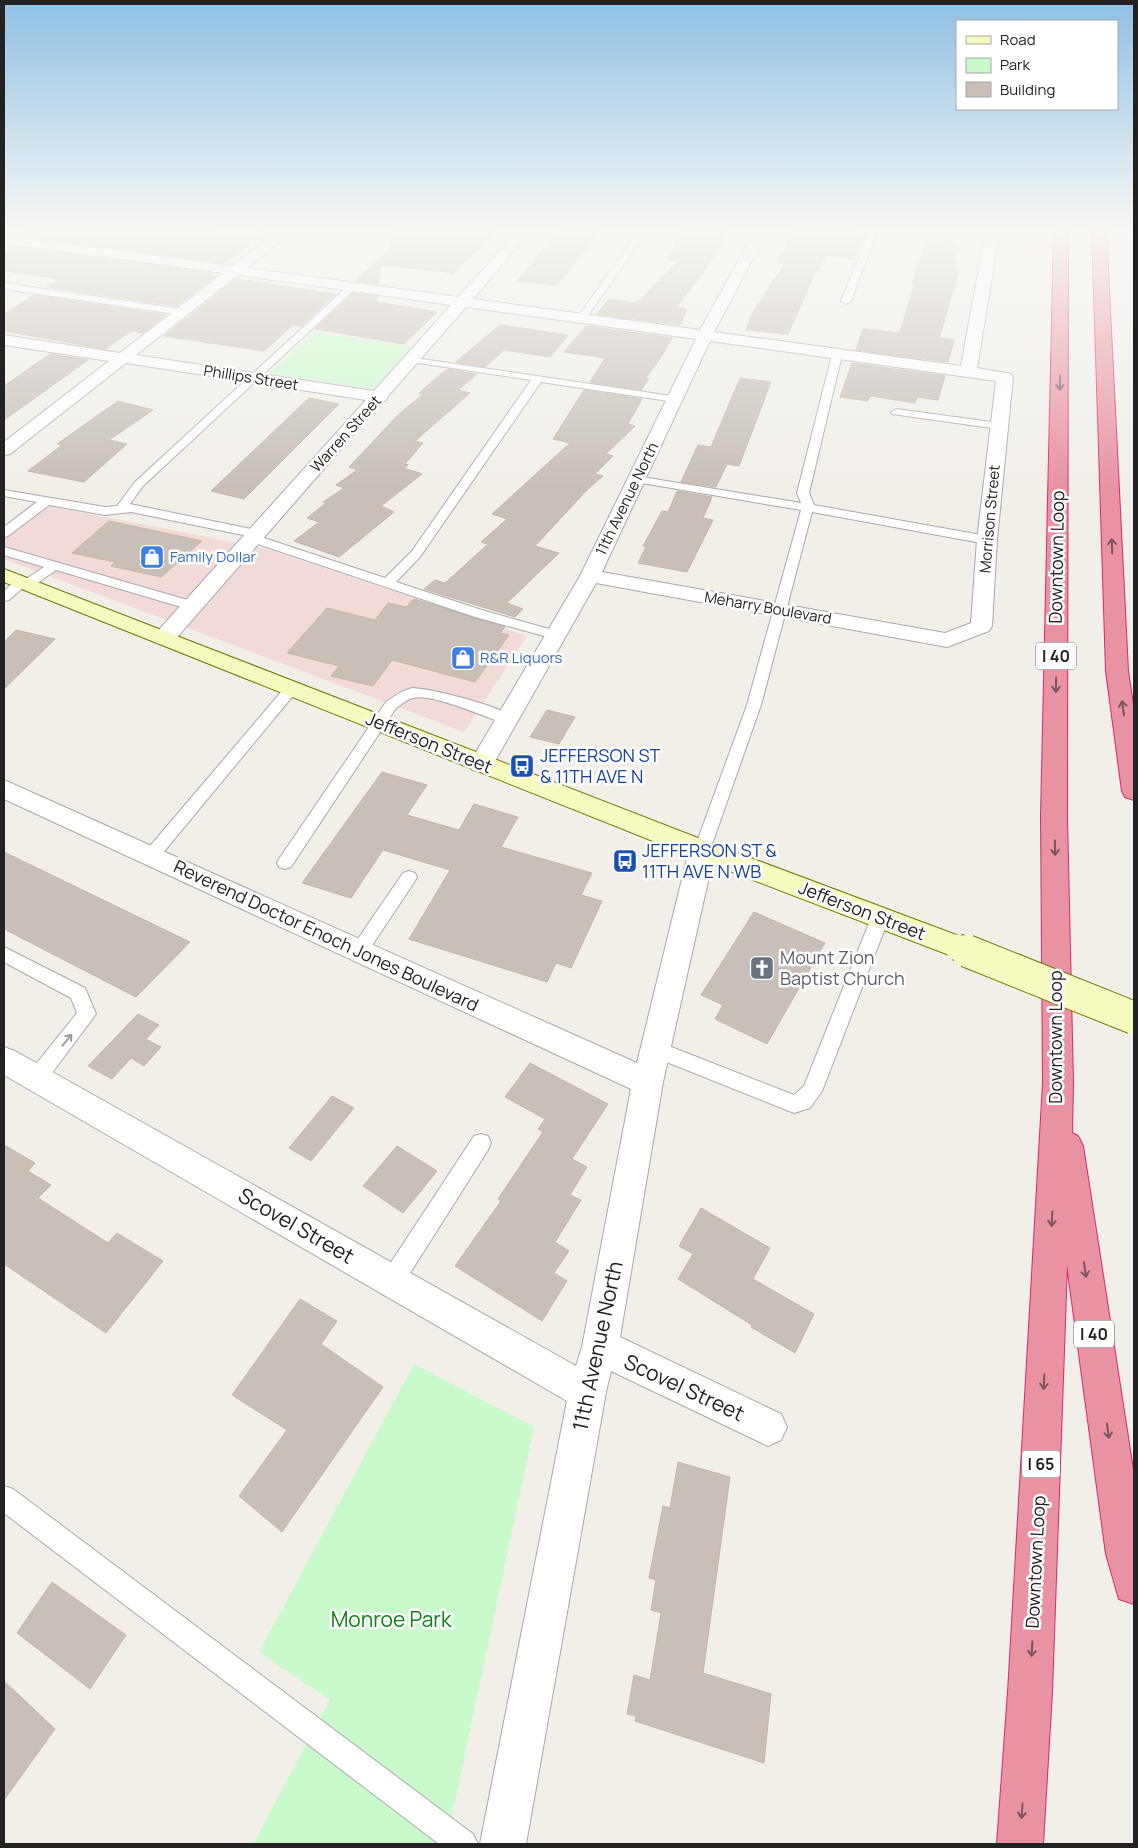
<svg xmlns="http://www.w3.org/2000/svg" width="1138" height="1848" font-family="Manrope,sans-serif">
<rect width="100%" height="100%" fill="#f2efe9"/>
<path fill="#f2dad9" d="M32 503 264 548 527 636 464 732 4 559V526Z"/>
<path fill="#c8facc" d="M314 332 413 347 373 389 269 373Z
M414 1364 534 1427 446 1844H253L330 1700 259 1652Z"/>
<path fill="#c7bfb8" stroke="#c4b6ab" d="M21 229H211L217 234 253 239 243 245 249 246 225 263 21 235Z
M392 229H498L454 273 381 265 378 284 355 281 391 249Z
M559 229H602L557 285 518 281Z
M683 229H729L709 264 677 307 687 309 680 325 596 314 609 299 637 303 678 261 667 260Z
M795 229H836L866 233 854 259 826 255 818 271H816L788 334 746 330 752 314 785 263 777 262Z
M926 239 959 244 954 261 956 262 954 271H959L939 338 954 340 948 362 856 350 863 329 900 333 914 284H912Z
M12 246 211 273 209 275 216 276 177 306 47 287 59 279 4 271V251Z
M236 279 336 294 301 326 293 325 264 351 164 336Z
M353 293 377 296 376 302 437 312 404 344 315 329Z
M34 295 166 315 143 333 131 331 105 349 4 331V314Z
M500 325 568 335 550 357 504 350 485 367 456 362Z
M586 326 672 338 661 357 646 378 649 379 641 390 590 382 605 358 564 352Z
M50 354 88 360 4 420V386Z
M852 363 945 376 938 400 917 397 915 403 870 396 868 401 840 397Z
M447 369 477 374 458 390 470 393 415 441 423 443 405 464 408 465 404 468 422 474 381 506 394 512 339 557 294 541 319 522 307 518 326 503 323 502 344 488 336 485 357 470 349 467 398 415 423 394 419 393Z
M740 378 771 382 739 466 727 464 716 487 681 482 698 445 711 447Z
M584 390 642 399 628 424 635 426 606 454 613 456 595 474 603 476 587 490 535 546 559 553 507 603 523 609 515 617 424 589 435 580 445 583 488 544 481 542 507 519 492 514 570 443 553 439Z
M309 398 339 404 244 499 211 491Z
M118 401 153 410 109 440 127 444 84 482 28 471 62 445 57 444Z
M677 491 712 497 703 518 713 520 687 572 638 563 646 547 643 546 662 511 668 512Z
M109 521 202 541 161 577 111 566 115 562 72 553Z
M414 599 505 627 500 633 509 635 475 682 392 660 373 686 331 676 339 666 287 653 327 608 375 620 388 603 406 607Z
M16 630 55 639 4 689V642Z
M547 710 575 717 559 744 530 737Z
M382 772 427 785 407 815 459 830 474 804 518 817 501 847 592 873 581 895 602 901 571 968 556 963 547 982 409 939 450 870 383 850 351 898 302 883Z
M4 852 190 942 136 997 4 929Z
M754 912 825 943 767 1044 715 1019 723 1005 701 995Z
M138 1014 159 1025 146 1039 161 1047 144 1066 131 1058 112 1079 88 1066Z
M530 1063 608 1104 572 1159 587 1167 570 1195 581 1200 555 1242 569 1251 554 1273 567 1281 542 1321 455 1266 501 1201 498 1199 543 1132 538 1129 545 1119 505 1097Z
M332 1096 354 1108 311 1161 289 1148Z
M4 1145 35 1163 28 1171 51 1185 38 1198 108 1243 117 1233 163 1261 106 1333 4 1264Z
M397 1146 437 1171 403 1213 363 1186Z
M701 1208 770 1248 753 1279 814 1314 795 1353 751 1327 752 1325 678 1279 693 1254 679 1246Z
M300 1299 337 1321 321 1344 383 1387 282 1532 239 1496 287 1430 232 1395Z
M678 1462 730 1477 703 1673 771 1694 764 1763 635 1721 636 1716 627 1714 634 1675 650 1680 661 1613 651 1610 656 1580 649 1578 663 1506 670 1508Z
M52 1582 126 1635 90 1689 17 1633Z
M4 1681 55 1729 4 1800Z"/>
<g fill="none" stroke-linecap="round" stroke-linejoin="round">
<defs>
<path id="service" d="M213 229H237L278 234 282 237 278 240 217 232Z
M641 229H649L585 320H579L577 318Z
M870 229H878L851 301 846 304 843 303 841 301Z
M4 283 182 309 187 312 182 315 4 289Z
M352 284 355 285V289L143 486 130 504 261 531 263 534 261 537 385 578 412 551 531 380 412 362 407 359 408 357 679 397 680 399 679 401 675 402 541 382 420 557 396 582 485 611 560 632 562 635 560 638 555 639 475 617 249 541 247 538 248 536 131 512 105 515 49 505 8 536 4 537V527L37 502 4 496V490L105 507 117 506 135 482 349 285Z
M837 352 842 355 809 493 814 505 987 536 993 540 987 544 812 512 761 705 710 850 708 854 702 856 696 854 694 850 747 705 801 510 636 482 630 479 636 476 801 503 797 493 832 355Z
M896 409 999 423 1004 426 999 429 892 414 891 412Z
M4 547 198 603 200 606 198 609H188L56 570 32 587H24L9 600 4 601V591L17 579H26L44 567 4 555Z
M292 683 297 685 299 688 297 691 157 860 151 862 145 860 143 856 145 852 287 685Z
M412 688C428 688 507 707 514 719L512 722 507 724C486 718 433 693 413 698 407 699 401 705 396 708L291 867 285 869 279 867 277 863 279 859 386 702 401 692Z
M409 871 415 873 417 877 415 881 365 956 359 958 353 956 350 951 353 946 403 873Z
M880 911 886 913 889 918 822 1091 810 1108 794 1113 649 1055 646 1049 649 1043 656 1041 794 1095 804 1086 871 918 874 913Z
M4 947 85 988 96 1014 43 1085 36 1087 29 1085 26 1079 29 1073 77 1013 71 998 4 962Z
M481 1134 488 1136 491 1143 488 1150 400 1289 392 1292 384 1289 381 1281 384 1273 474 1136Z
M4 1486 13 1489 473 1834 478 1844H439L4 1513Z"/>
<path id="minor" d="M281 229H295L247 268 458 297 520 229H533L473 299 700 330 756 229H769L714 332 961 366 986 229H1000L977 368 1011 374 1013 377 997 540 992 626 989 631 947 647 596 583 490 770 481 772 472 770 469 764 580 576 696 339 466 307 388 396 386 401H383L172 643 164 645 156 643 153 638 156 633 366 400 126 363 10 454 4 455V442L109 361 4 345V335L120 353 223 273 4 243V235L232 266ZM238 275 451 305 374 391 136 355ZM710 341 996 381 977 540 971 623 945 633 602 572Z
M4 780 637 1063 689 850 693 843 702 840 711 843 715 850 663 1082 620 1337 781 1414 787 1427 781 1440 768 1446 611 1371 606 1392 526 1844H480L567 1401 4 1075V1047L15 1051 576 1366 582 1347 631 1089 4 799Z"/>
<path id="secondary" d="M4 569 711 843 967 939 971 947 967 955 957 958 693 857 4 582Z"/>
<path id="motorway" d="M1054 229H1068L1067 816 1073 1083 1072 1133 1078 1136 1083 1146 1134 1476V1604L1119 1599 1106 1554 1067 1265 1052 1692 1043 1844H997L1008 1692 1043 1083 1041 816Z
M1092 229H1106L1128 671 1134 711V800L1125 797 1122 791 1106 671Z"/>
</defs>
<use href="#service" stroke="#a9a9a9" stroke-width="2"/>
<use href="#minor" stroke="#a9a9a9" stroke-width="2"/>
<use href="#secondary" stroke="#707d05" stroke-width="2"/>
<use href="#motorway" stroke="#dc2a67" stroke-width="2"/>
<use href="#service" fill="#fff" fill-rule="evenodd"/>
<use href="#minor" fill="#fff" fill-rule="evenodd"/>
<use href="#secondary" fill="#f7fabf" fill-rule="evenodd"/>
<use href="#motorway" fill="#e892a2" fill-rule="evenodd"/>
<defs>
<path id="secondary-bridge-far1" d="M957 947 971 952"/>
<path id="secondary-bridge" d="M967 951 1134 1018"/>
</defs>
<use href="#secondary-bridge-far1" stroke="#707d05" stroke-width="28" stroke-linecap="butt"/>
<use href="#secondary-bridge" stroke="#707d05" stroke-width="34" stroke-linecap="butt"/>
<use href="#secondary-bridge-far1" stroke="#f7fabf" stroke-width="25"/>
<use href="#secondary-bridge" stroke="#f7fabf" stroke-width="32"/>
</g>
<defs><path id="oneway-shaft" d="M-6 0H5M1.5-3L5.5 0L1.5 3" fill="none" stroke-width="1.6" stroke-linecap="round" stroke-linejoin="round" transform="scale(1.25)"/></defs>
<g stroke="#7b545c">
<use href="#oneway-shaft" transform="translate(1060 383) rotate(91)"/>
<use href="#oneway-shaft" transform="translate(1112 546) rotate(-92)"/>
<use href="#oneway-shaft" transform="translate(1056 685) rotate(91)"/>
<use href="#oneway-shaft" transform="translate(1123 708) rotate(-98)"/>
<use href="#oneway-shaft" transform="translate(1055 848) rotate(89)"/>
<use href="#oneway-shaft" transform="translate(1052 1219) rotate(93)"/>
<use href="#oneway-shaft" transform="translate(1085 1270) rotate(82)"/>
<use href="#oneway-shaft" transform="translate(1044 1382) rotate(93)"/>
<use href="#oneway-shaft" transform="translate(1108 1431) rotate(82)"/>
<use href="#oneway-shaft" transform="translate(1032 1649) rotate(93)"/>
<use href="#oneway-shaft" transform="translate(1022 1811) rotate(94)"/>
</g>
<use stroke="#9c9c9c" href="#oneway-shaft" transform="translate(67 1040) rotate(-51)"/>
<linearGradient id="sky" x2="0" y2="1"><stop stop-color="#8fc0e4"/><stop offset="0.47" stop-color="#f9f8f5"/><stop offset="1" stop-color="#f9f8f5" stop-opacity="0"/></linearGradient>
<rect width="1138" height="488" fill="url(#sky)"/>
<defs>
<symbol id="shop-square" viewBox="-11 -11 22 22"><rect x="-9" y="-9" width="18" height="18" rx="4" fill="#3f7fe0" stroke="#fff"/><path d="M-5-2.5h2.3a2.7 3.5 0 0 1 5.4 0H5L5.5 6h-11ZM-1.5-2.5h3a1.5 2.3 0 0 0-3 0Z" fill="#fff"/></symbol>
<symbol id="bus-square" viewBox="-11 -11 22 22"><rect x="-9" y="-9" width="18" height="18" rx="4" fill="#1a4fb4" stroke="#fff"/><path d="M-5-6H5V4H4V6H2V4H-2V6H-4V4H-5ZM-3.5-4V0h7V-4ZM-3.5 1.2v1.5H-2V1.2ZM2 1.2v1.5H3.5V1.2Z" fill="#fff"/></symbol>
<symbol id="church-square" viewBox="-11 -11 22 22"><rect x="-9" y="-9" width="18" height="18" rx="4" fill="#6b7280" stroke="#fff"/><path d="M-1.2-6h2.4v3.5h3.3v2.4h-3.3V6h-2.4V-.1h-3.3v-2.4h3.3Z" fill="#fff"/></symbol>
</defs>
<g fill-rule="evenodd">
<use href="#shop-square" x="138" y="543" width="28" height="28"/>
<use href="#shop-square" x="449" y="644" width="28" height="28"/>
<use href="#bus-square" x="508" y="752" width="28" height="28"/>
<use href="#bus-square" x="611" y="847" width="28" height="28"/>
<use href="#church-square" x="748" y="954" width="28" height="28"/>
</g>
<g text-anchor="middle" stroke-width="5" stroke-linejoin="round" paint-order="stroke">
<g font-size="15" fill="#222" stroke="#fff">
<text transform="translate(251 378) rotate(9)" y="5">Phillips Street</text>
<text transform="translate(346 434) rotate(-48)" y="5">Warren Street</text>
<text transform="translate(627 499) rotate(-64)" y="5">11th Avenue North</text>
<text transform="translate(990 519) rotate(-85)" y="5">Morrison Street</text>
<text transform="translate(768 608) rotate(10)" y="5">Meharry Boulevard</text>
</g>
<g font-size="15" fill="#366cbe" stroke="#fff" text-anchor="start">
<text x="170" y="562">Family Dollar</text>
<text x="480" y="663">R&amp;R Liquors</text>
</g>
<g fill="#fff" stroke="#646464" stroke-width="1">
<rect x="1036" y="642.5" width="40" height="27" rx="4"/>
<rect x="1074" y="1320.5" width="40" height="27" rx="4"/>
<rect x="1022" y="1450.5" width="38" height="27" rx="4"/>
</g>
<g font-size="16" font-weight="bold" fill="#222">
<text x="1056" y="662">I 40</text>
<text x="1094" y="1340">I 40</text>
<text x="1041" y="1470">I 65</text>
</g>
<g font-size="18" fill="#222" stroke="#fff">
<text transform="translate(1057 557) rotate(-89)" y="6">Downtown Loop</text>
<text transform="translate(429 743) rotate(22)" y="6">Jefferson Street</text>
<text transform="translate(862 911) rotate(21)" y="6">Jefferson Street</text>
<text transform="translate(326 936) rotate(25)" y="6">Reverend Doctor Enoch Jones Boulevard</text>
<text transform="translate(1056 1037) rotate(-90)" y="6">Downtown Loop</text>
<text transform="translate(1036 1562) rotate(-87)" y="6">Downtown Loop</text>
</g>
<g font-size="18" fill="#164399" stroke="#fff" text-anchor="start">
<text x="540" y="762">JEFFERSON ST<tspan x="540" dy="21">&amp; 11TH AVE N</tspan></text>
<text x="642" y="857">JEFFERSON ST &amp;<tspan x="642" dy="21">11TH AVE N WB</tspan></text>
</g>
<g font-size="18" fill="#5b616d" stroke="#fff" text-anchor="start">
<text x="780" y="964">Mount Zion<tspan x="780" dy="21">Baptist Church</tspan></text>
</g>
<g font-size="21" fill="#222" stroke="#fff">
<text transform="translate(296 1226) rotate(30)" y="7">Scovel Street</text>
<text transform="translate(598 1346) rotate(-78)" y="7">11th Avenue North</text>
<text transform="translate(684 1388) rotate(25)" y="7">Scovel Street</text>
</g>
<g font-size="21" fill="#0c8416" stroke="#fff">
<text x="391" y="1627">Monroe Park</text>
</g>
</g>
<rect width="1138" height="1848" fill="none" stroke="#222222" stroke-width="10"/>
<rect x="956" y="20" width="162" height="90" fill="#ffffff" stroke="#a7a7a7"/>
<rect x="966" y="36" width="25" height="8" fill="#f7fabf" stroke="#a7a7a7"/>
<text x="1000" y="45" font-size="15" fill="#222222">Road</text>
<rect x="966" y="58" width="25" height="15" fill="#c8facc" stroke="#a7a7a7"/>
<text x="1000" y="70" font-size="15" fill="#222222">Park</text>
<rect x="966" y="82" width="25" height="15" fill="#c7bfb8" stroke="#a7a7a7"/>
<text x="1000" y="95" font-size="15" fill="#222222">Building</text>
</svg>
